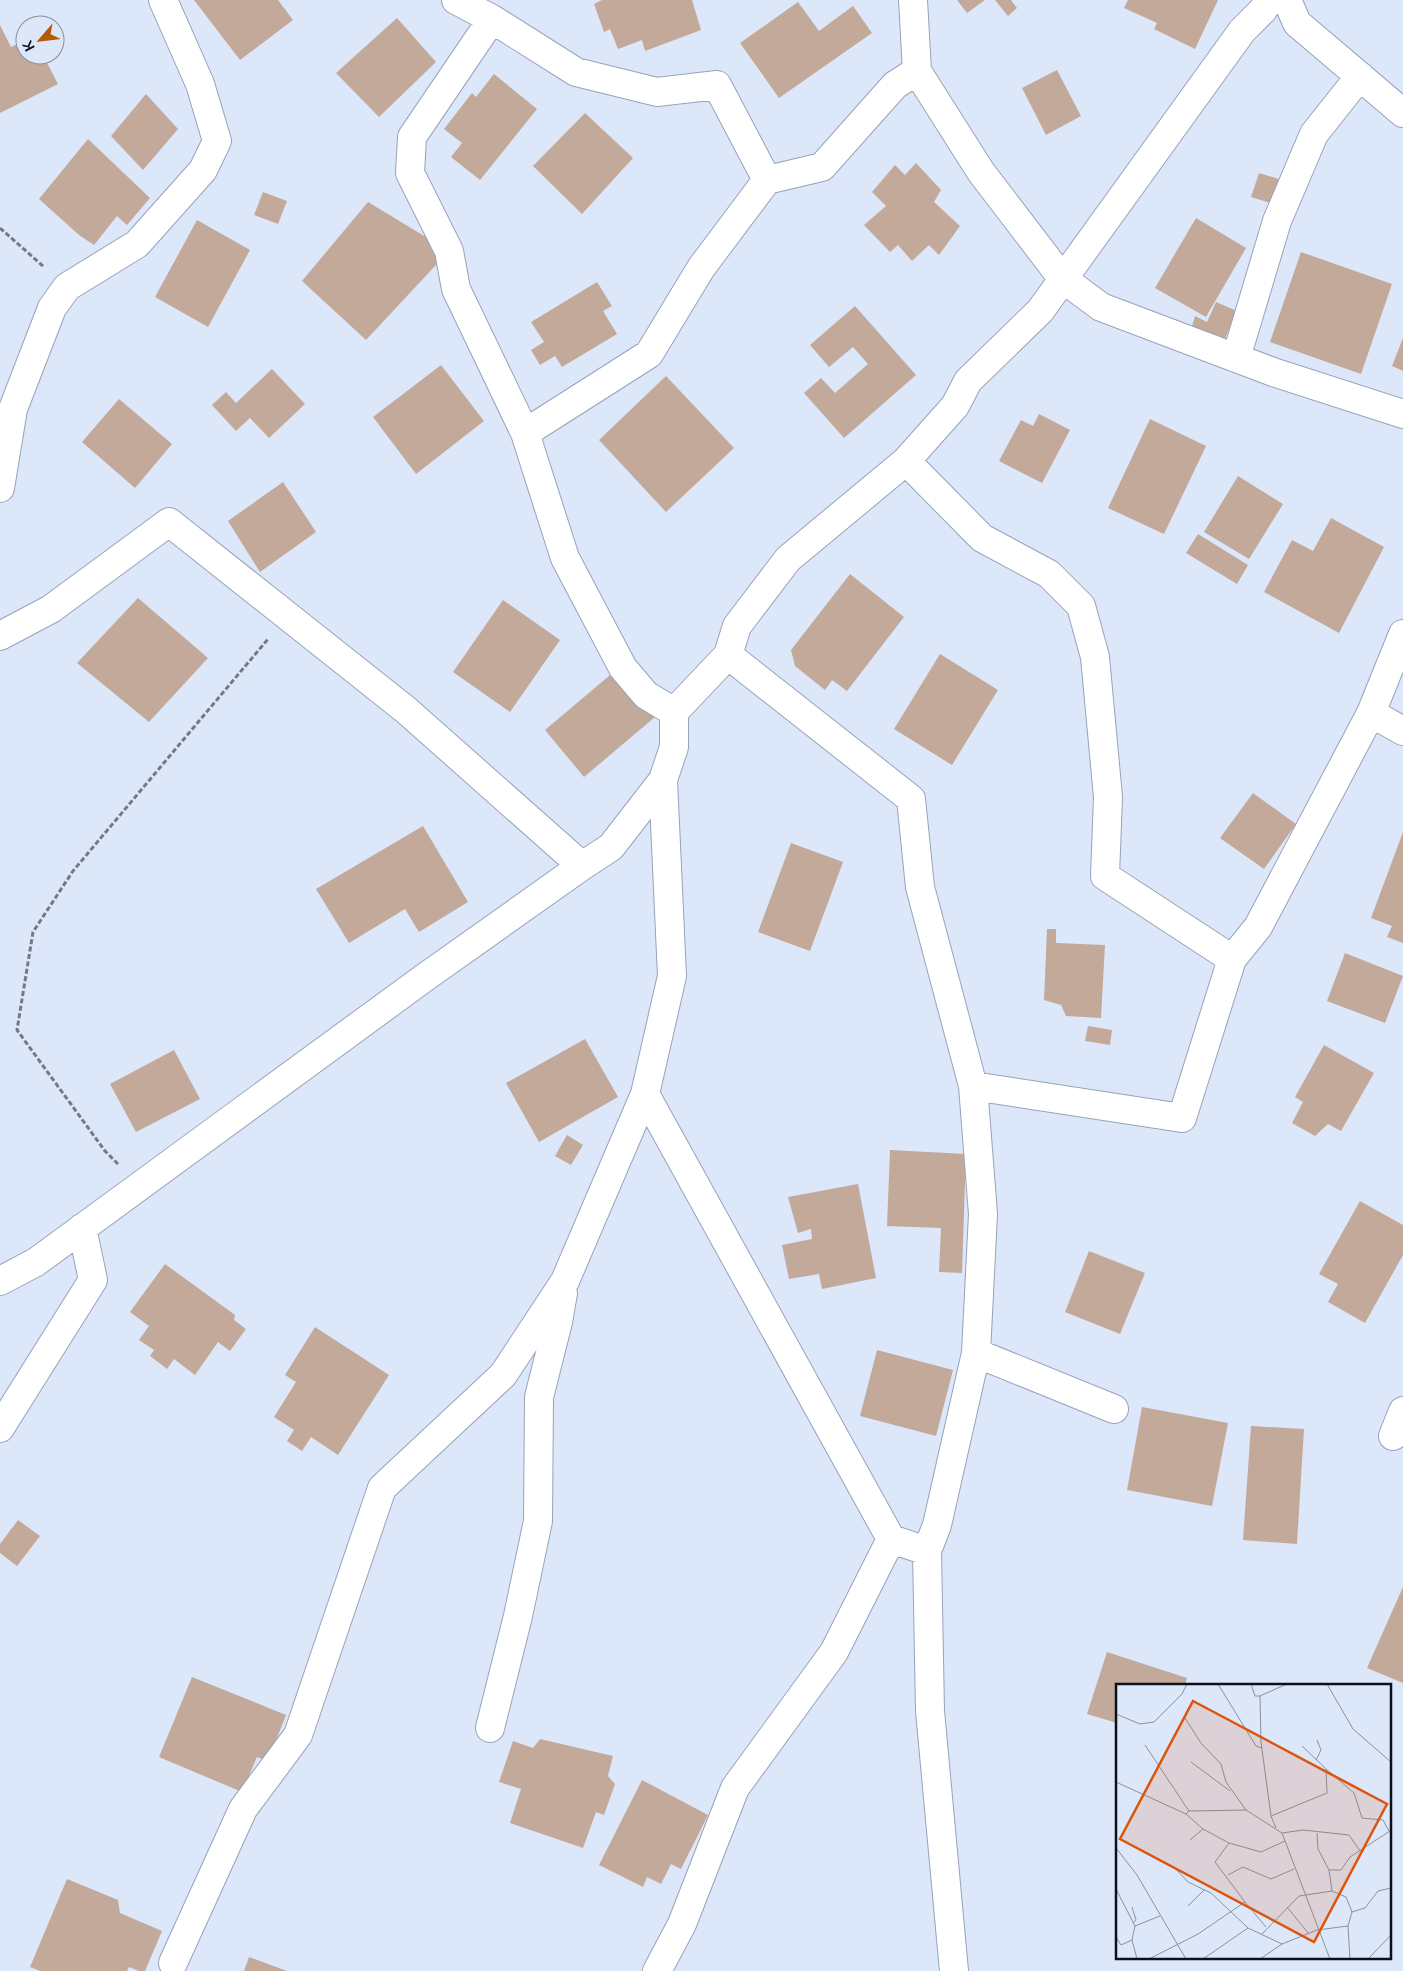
<svg xmlns="http://www.w3.org/2000/svg" width="1403" height="1971" font-family="Lato,sans-serif">
<rect width="100%" height="100%" fill="#dce7fa"/>
<path fill="#c3a99a" d="M194 0H278L293 20 240 60Z
M602 0H692L701 30 645 51 642 40 618 49 610 29 604 32 594 4Z
M957 0H985L967 13Z
M995 0H1011L1017 8 1008 16Z
M1128 0H1218L1195 49 1154 29 1157 23 1124 8Z
M798 2 819 31 853 6 872 33 779 98 740 43Z
M397 18 436 62 379 117 336 73Z
M0 25 11 47 25 40V55H43L58 84 0 113Z
M1057 70 1081 116 1046 135 1022 88Z
M494 74 537 109 480 180 451 157 462 143 444 129 472 93 476 97Z
M146 94 178 129 143 170 111 136Z
M585 113 633 158 582 214 533 166Z
M88 139 150 198 127 225 117 216 94 245 79 235 39 199Z
M916 163 941 190 934 202 960 226 939 255 929 245 912 261 898 245 890 252 864 225 886 206 872 192 895 165 905 175Z
M1259 173 1282 180 1274 204 1251 197Z
M263 192 287 201 278 224 254 215Z
M368 202 449 251 366 340 302 281Z
M1196 218 1246 248 1206 317 1155 288Z
M197 220 250 250 208 327 155 297Z
M1301 252 1392 284 1361 374 1270 342Z
M597 282 612 306 603 311 617 334 562 367 555 356 540 365 531 350 544 342 531 322Z
M1216 302 1237 311 1224 341 1192 326 1195 316 1207 322Z
M855 306 916 375 844 438 804 393 821 378 835 393 868 364 853 347 829 367 810 345Z
M1403 338V371L1392 366Z
M441 365 484 421 416 474 373 417Z
M272 369 305 404 269 438 250 418 236 431 212 405 226 392 236 403Z
M666 376 734 448 666 512 599 440Z
M119 399 172 444 135 488 82 442Z
M1039 414 1070 430 1042 483 999 461 1021 420 1033 426Z
M1150 419 1206 446 1164 534 1108 508Z
M1238 476 1283 504 1249 559 1204 532Z
M283 482 316 532 260 572 228 521Z
M1331 518 1384 547 1339 633 1264 592 1292 540 1313 551Z
M1198 534 1248 565 1237 584 1186 553Z
M850 574 904 617 847 691 832 680 825 690 795 666 791 650Z
M138 598 208 658 149 722 77 663Z
M503 600 560 640 510 712 453 672Z
M940 654 998 690 952 765 894 729Z
M616 670 655 717 584 777 545 730Z
M1253 793 1296 824 1264 869 1220 838Z
M423 826 468 902 419 932 405 909 349 943 316 889Z
M1403 832V943L1387 937 1392 926 1371 918Z
M791 843 843 862 810 951 758 932Z
M1047 929H1056V943L1105 945 1101 1018 1066 1016 1061 1005 1044 1000Z
M1345 953 1403 976 1385 1023 1327 1001Z
M1088 1026 1112 1030 1110 1045 1085 1041Z
M585 1039 618 1097 539 1142 506 1083Z
M1324 1045 1374 1073 1341 1131 1328 1124 1315 1136 1292 1123 1303 1102 1295 1097Z
M174 1050 200 1099 136 1132 110 1084Z
M567 1135 583 1145 571 1165 555 1156Z
M890 1150 966 1154 962 1273 939 1272 941 1228 887 1226Z
M858 1184 876 1278 822 1289 819 1274 789 1279 782 1245 812 1239 811 1229 798 1233 788 1197Z
M1360 1201 1403 1225V1255L1365 1323 1328 1302 1338 1284 1319 1274Z
M1089 1251 1145 1273 1120 1334 1065 1312Z
M165 1264 235 1315 234 1320 246 1329 230 1351 218 1342 195 1375 174 1359 167 1369 150 1356 154 1350 139 1340 149 1326 130 1312Z
M315 1327 389 1375 338 1455 311 1437 302 1451 287 1441 294 1430 274 1417 296 1382 285 1375Z
M877 1350 953 1370 936 1436 860 1416Z
M1142 1407 1228 1423 1212 1506 1127 1490Z
M1251 1426 1304 1429 1297 1544 1243 1540Z
M18 1520 40 1536 17 1566 0 1553V1544Z
M1403 1587V1683L1367 1668Z
M1107 1652 1187 1678 1185 1685H1117V1723L1087 1714Z
M192 1677 286 1715 268 1761 257 1757 242 1792 159 1757Z
M540 1739 613 1756 608 1776 615 1784 604 1815 596 1812 583 1848 510 1823 521 1789 499 1782 513 1741 533 1748Z
M642 1780 708 1815 681 1869 671 1864 661 1884 647 1877 643 1887 599 1865Z
M67 1879 118 1900 120 1913 162 1931 145 1971H139L129 1967 127 1971H40L30 1967Z
M249 1957 287 1971H244Z"/>
<g fill="none" stroke-linecap="round" stroke-linejoin="round">
<defs>
<path id="minor" d="M456 0 492 19 576 72 657 92 717 85 767 180
M913 0 917 71 981 172 1062 278 1101 307 1273 372 1403 414
M1287 0 1297 23 1403 113
M492 19 412 137 410 173 449 251 456 289 525 433 565 558 623 668 646 695 674 712
M1236 358 1277 221 1314 134 1360 76
M525 433 649 354 701 268 767 180 822 167 895 85 917 71
M906 461 982 538 1049 574 1081 606 1095 657 1108 797 1105 876 1232 959
M0 488 13 409 52 308 67 287 137 244 203 170 217 141 200 84 163 0
M0 636 51 609 169 522 406 710 582 866 611 847 663 780 674 747V712L728 655 737 626 788 559 906 461 955 406 968 381 1040 311 1242 31 1263 10 1269 0
M728 655 911 799 920 887 973 1086 983 1214 976 1353 937 1525 927 1551 930 1711 954 1971
M1371 713 1403 634
M663 780 672 976 645 1094 891 1539 927 1551
M973 1086 1182 1118 1232 959 1258 927 1371 713 1403 731
M0 1281 36 1262 424 978 582 866
M976 1353 1114 1409
M0 1428 93 1280 82 1228
M1393 1436 1403 1411
M490 1728 518 1616 538 1521 539 1397 558 1322 563 1293
M173 1963 243 1809 298 1735 382 1488 503 1375 565 1281 645 1094
M657 1971 682 1924 735 1788 834 1652 891 1539"/>
</defs>
<use href="#minor" stroke="#97a3ba" stroke-width="30"/>
<path stroke="#727a87" stroke-width="3" stroke-dasharray="5 2.5" stroke-linecap="butt" d="M0 228 44 267
M118 1164 105 1151 17 1030 33 932 73 871 268 639"/>
<use href="#minor" stroke="#fff" stroke-width="28"/>
</g>
<g transform="translate(1116 1684)">
<rect width="275" height="275" fill="#dce7fa"/>
<path fill="none" stroke="#8991a0" stroke-width="1" d="M102 0 140 62 146 64M135 0 139 12H144M211 0 237 45 275 78M0 30 24 40 38 38 66 10 71 0M69 34 85 59 105 80 110 98 130 126M29 61 73 127M186 62 210 85M200 76 205 66 201 56M75 78 114 107M0 98 70 130 87 145 113 159 145 168 169 157M70 130 73 127 130 126 166 149 214 275M155 132 145 58 144 12 171 0M160 144 155 132 211 109 210 85 238 109 246 134 267 136 273 147M166 149 187 146 233 151 244 167M201 149 202 165 213 186 216 207M74 156 87 145M0 164 21 191 70 275M57 182 72 198 95 209 132 244 166 260M213 186H225L234 173 274 147M112 191 127 183 155 195 178 185M0 205 19 242 16 256 21 275M129 218 150 243M72 222 88 206M16 223 20 236 17 239M171 223 193 250M236 228 249 224 262 207 275 204M19 242 44 232M146 250 183 212 216 207 230 213 236 228 232 242 234 275M0 253 5 261 16 256M33 275 82 250 129 218 99 178 113 159M87 275 132 244M144 275 166 260 201 246 232 242M252 275 275 251"/>
<path fill="#dd550d" fill-opacity="0.15" stroke="#dd550d" stroke-width="2.5" d="M77 17 271 120 198 258 4 155Z"/>
<rect width="275" height="275" fill="none" stroke="#0c1018" stroke-width="2.5"/>
</g>
<g transform="translate(40 40) rotate(242)"><circle r="24" fill="#dce7fa" stroke="#8991a0"/>
<path d="M0-4L9 19L0 12L-9 19Z" fill="#b65a02"/>
<text y="-8" font-size="14" font-weight="bold" text-anchor="middle" fill="#0c1018">K</text>
</g>
</svg>
